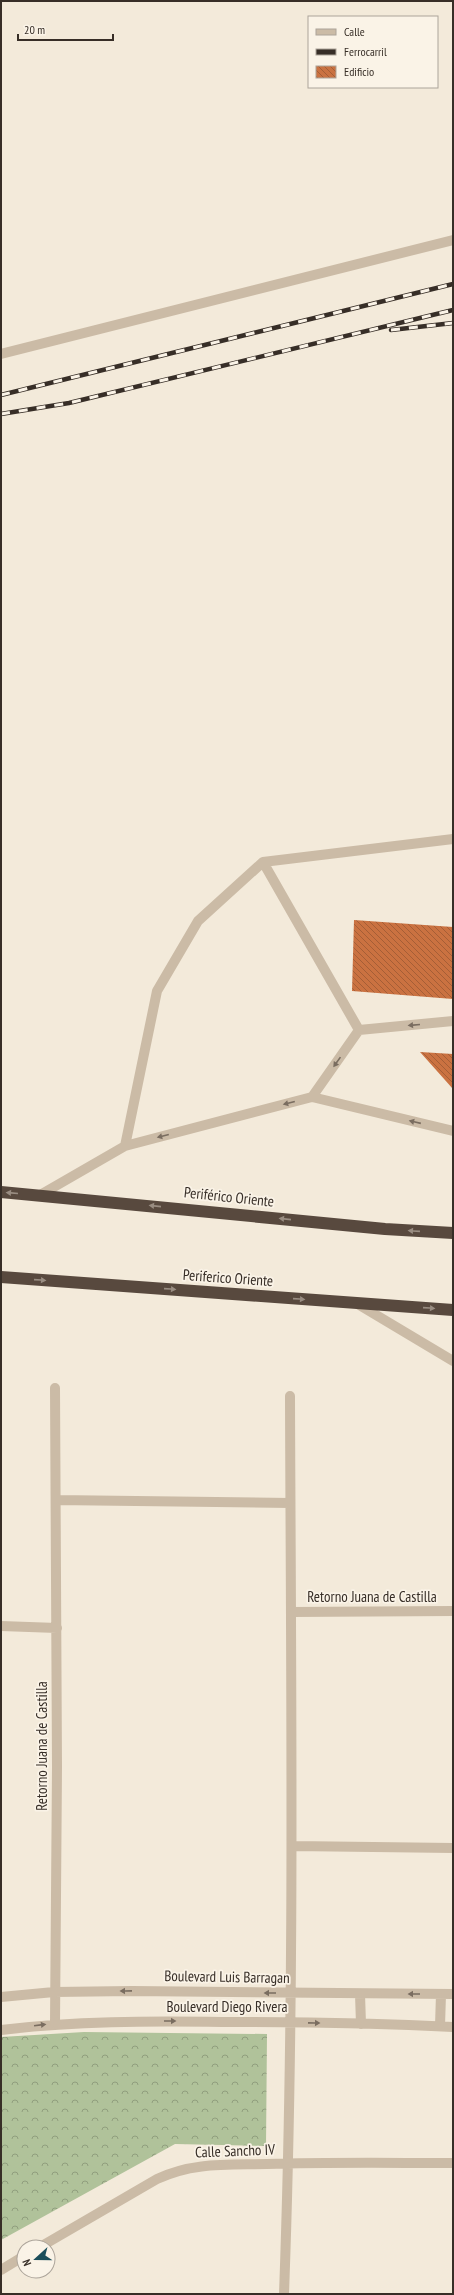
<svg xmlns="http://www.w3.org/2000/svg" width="454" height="2295" font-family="'PT Sans Narrow',sans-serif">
<defs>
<pattern id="forest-crowns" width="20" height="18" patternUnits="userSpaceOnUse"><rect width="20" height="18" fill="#b0c29a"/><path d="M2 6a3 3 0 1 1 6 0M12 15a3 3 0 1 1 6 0" fill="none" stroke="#909e7e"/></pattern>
<pattern id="building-back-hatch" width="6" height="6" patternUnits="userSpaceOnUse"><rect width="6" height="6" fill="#ca7241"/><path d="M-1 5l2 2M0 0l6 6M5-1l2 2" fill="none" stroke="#a55e36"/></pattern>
</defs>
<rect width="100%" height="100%" fill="#f3eada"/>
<path fill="url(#forest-crowns)" d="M84 2032 267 2034 266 2146 175 2144 1 2240V2037Z"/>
<path fill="url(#building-back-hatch)" d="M354 920 453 927V999L352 991Z
M420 1052 453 1054V1089Z"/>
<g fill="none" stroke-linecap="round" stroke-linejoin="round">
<path stroke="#cbbba6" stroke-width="10" d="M1 354 453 240
M263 862 359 1030
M312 1097 359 1030 453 1021
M125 1146 157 991 198 921 263 862 453 839
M40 1195 125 1146 312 1097 453 1131
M356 1303 453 1361
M56 1500 290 1503
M292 1612 453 1611
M1 1626 57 1628
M293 1846 453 1848
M360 1994 361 2024
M1 1997 54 1992 132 1991 453 1994
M55 2024 57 1767 55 1388
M440 2026 441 1994
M1 2030C75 2021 148 2021 222 2022 299 2022 376 2023 453 2027
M40 2247 157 2179C193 2162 227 2165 267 2164 329 2162 391 2163 453 2163
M1 2270 24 2256
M284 2294C295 1995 291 1695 290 1396"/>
<path stroke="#58493e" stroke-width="12" d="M1 1192 385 1229 453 1233
M1 1277 453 1310"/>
<defs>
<path id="rail" d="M391 330 453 323
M1 395 453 284
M1 414 69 403 453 310"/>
</defs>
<use href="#rail" stroke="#372e27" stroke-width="4.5"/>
<use href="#rail" stroke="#faf3e7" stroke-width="3" stroke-dasharray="9" stroke-linecap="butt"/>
</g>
<defs><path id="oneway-solid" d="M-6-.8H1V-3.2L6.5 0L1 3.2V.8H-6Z"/></defs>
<g fill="#7a6d60">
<use href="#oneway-solid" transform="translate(414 1025) rotate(175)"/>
<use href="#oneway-solid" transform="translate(337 1062) rotate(125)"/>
<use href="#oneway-solid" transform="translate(289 1103) rotate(166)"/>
<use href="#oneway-solid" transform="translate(415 1122) rotate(-167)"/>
<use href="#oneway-solid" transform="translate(163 1136) rotate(166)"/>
<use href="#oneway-solid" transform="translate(126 1991) rotate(179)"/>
<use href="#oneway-solid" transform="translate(270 1993) rotate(-180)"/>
<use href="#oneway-solid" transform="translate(414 1994) rotate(180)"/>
<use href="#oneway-solid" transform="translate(170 2021)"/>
<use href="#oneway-solid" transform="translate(314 2023) rotate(1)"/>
<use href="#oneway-solid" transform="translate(40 2025) rotate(-7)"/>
</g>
<g fill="#998d82">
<use href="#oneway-solid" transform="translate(12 1193) rotate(-175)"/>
<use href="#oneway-solid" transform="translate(155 1206) rotate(-174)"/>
<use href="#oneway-solid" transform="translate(285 1219) rotate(-174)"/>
<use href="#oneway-solid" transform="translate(414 1231) rotate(-176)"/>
<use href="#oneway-solid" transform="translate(40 1280) rotate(4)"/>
<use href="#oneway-solid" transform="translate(170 1289) rotate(4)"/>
<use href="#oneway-solid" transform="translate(299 1299) rotate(4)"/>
<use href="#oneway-solid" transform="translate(429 1308) rotate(4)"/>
</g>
<g text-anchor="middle" stroke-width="3.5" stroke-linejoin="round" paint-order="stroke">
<g font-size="15" fill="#372e27" stroke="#faf3e7">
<text transform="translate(229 1197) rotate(6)" y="5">Periférico Oriente</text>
<text transform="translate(228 1278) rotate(4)" y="5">Periferico Oriente</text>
<text x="372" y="1602">Retorno Juana de Castilla</text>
<text transform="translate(42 1746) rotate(-90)" y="5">Retorno Juana de Castilla</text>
<text transform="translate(227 1977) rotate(1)" y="5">Boulevard Luis Barragan</text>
<text x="227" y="2012">Boulevard Diego Rivera</text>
<text transform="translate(235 2151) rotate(-2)" y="5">Calle Sancho IV</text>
</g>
</g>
<rect width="454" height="2295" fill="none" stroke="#372e27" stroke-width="4"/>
<rect x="308" y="16" width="130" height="72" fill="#faf3e7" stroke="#aca49a"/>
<rect x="316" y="29" width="20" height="6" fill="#cbbba6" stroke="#aca49a"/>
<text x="344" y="36" font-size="12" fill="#372e27">Calle</text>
<rect x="316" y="49" width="20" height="6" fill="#372e27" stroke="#aca49a"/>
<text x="344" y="56" font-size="12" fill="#372e27">Ferrocarril</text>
<rect x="316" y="66" width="20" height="12" fill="url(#building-back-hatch)" stroke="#aca49a"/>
<text x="344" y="76" font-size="12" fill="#372e27">Edificio</text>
<g transform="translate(36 2259) rotate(249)"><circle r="19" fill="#faf3e7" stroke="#aca49a"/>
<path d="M0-3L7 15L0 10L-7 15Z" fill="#1b4e5a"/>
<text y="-6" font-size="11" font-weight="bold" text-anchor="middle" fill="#372e27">N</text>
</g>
<path d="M18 34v6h95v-6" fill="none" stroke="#372e27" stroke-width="2"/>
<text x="24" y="34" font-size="12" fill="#372e27" stroke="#faf3e7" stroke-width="3" paint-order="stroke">20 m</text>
</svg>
